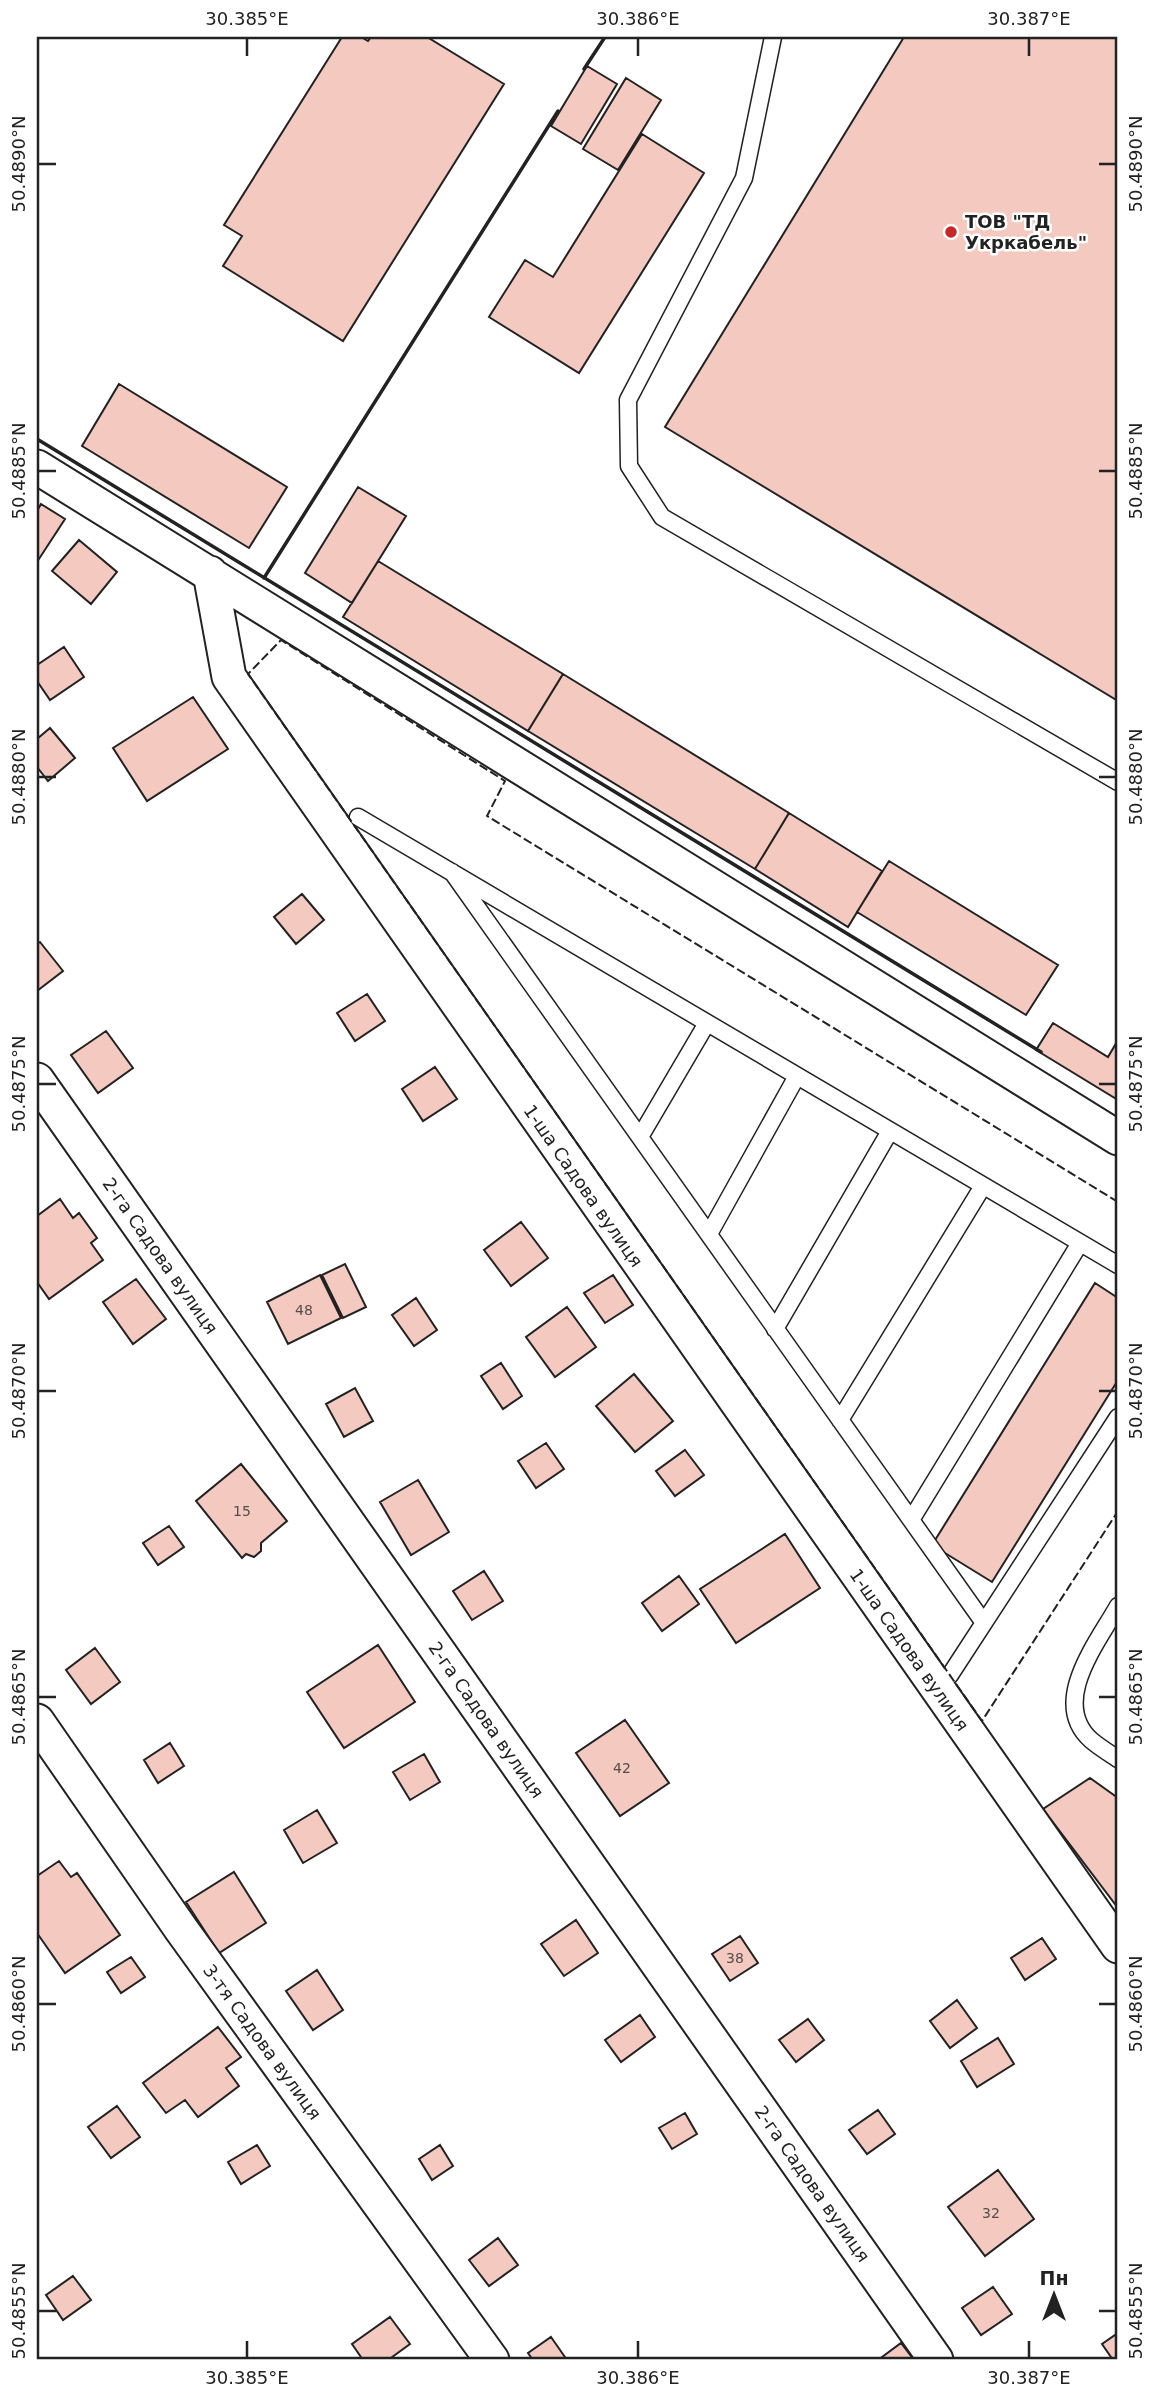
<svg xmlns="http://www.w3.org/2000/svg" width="1155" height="2397" font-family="'DejaVu Sans',sans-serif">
<rect width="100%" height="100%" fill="#fff"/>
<path fill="#f3c9c0" stroke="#222" stroke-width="2" d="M342 37H361L368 41 371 37H427L504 84 343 341 223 266 242 236 224 225Z
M904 37H1118V701L665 427Z
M587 66 617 84 581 144 551 126Z
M626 78 661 100 618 170 583 149Z
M642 134 704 173 579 373 489 317 525 260 553 277Z
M119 384 287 487 249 548 82 446Z
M358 487 406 516 352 603 305 573Z
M41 504 65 519 37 562V511Z
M79 540 117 572 91 604 52 571Z
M378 561 563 674 528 731 343 617Z
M64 647 84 677 50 700 37 681V665Z
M563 674 789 813 755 869 528 731Z
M193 697 228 749 147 801 113 748Z
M50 728 75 758 48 781 37 767V739Z
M789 813 882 871 848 927 755 869Z
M889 861 1058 965 1026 1015 857 912Z
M302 894 324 920 296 944 274 917Z
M40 942 63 971 37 991V944Z
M367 994 385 1021 355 1041 337 1013Z
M1053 1023 1108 1057 1118 1040V1100L1036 1050Z
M106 1031 133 1068 98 1093 71 1055Z
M435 1067 457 1099 423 1121 402 1089Z
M60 1199 73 1218 79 1213 97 1238 91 1243 103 1260 49 1299 37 1282V1216Z
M521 1222 548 1258 511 1286 484 1250Z
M345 1264 366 1307 343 1318 322 1275Z
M320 1275 341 1318 288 1344 267 1302Z
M613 1275 633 1305 605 1323 584 1293Z
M136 1279 166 1319 133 1344 103 1302Z
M1095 1283 1118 1298V1380L992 1582 932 1545Z
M416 1298 437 1330 414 1346 392 1315Z
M567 1307 596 1347 555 1377 526 1337Z
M501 1363 522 1396 503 1409 481 1376Z
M634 1374 673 1421 635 1452 596 1406Z
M355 1388 373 1421 344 1437 326 1404Z
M546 1443 564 1469 536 1488 518 1461Z
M685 1450 704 1475 675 1496 656 1471Z
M241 1464 287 1521 261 1543V1551L254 1557 246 1554 242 1558 196 1501Z
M418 1480 449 1532 411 1555 380 1502Z
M169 1526 184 1547 158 1565 143 1543Z
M785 1534 820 1588 736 1643 700 1589Z
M484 1571 503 1601 472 1620 453 1591Z
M679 1576 699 1604 662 1631 642 1603Z
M378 1645 415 1702 344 1748 307 1692Z
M95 1648 120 1682 91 1704 66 1670Z
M625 1720 669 1783 620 1816 576 1753Z
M170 1743 184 1766 158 1783 144 1760Z
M424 1754 440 1782 410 1800 393 1772Z
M1090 1778 1118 1798V1908L1043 1809Z
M317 1810 337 1843 303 1863 284 1830Z
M59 1861 71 1877 77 1873 120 1935 65 1973 37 1933V1876Z
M234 1872 266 1923 219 1953 186 1902Z
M576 1920 598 1953 564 1976 541 1944Z
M740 1936 758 1963 730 1981 712 1954Z
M1042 1938 1056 1959 1025 1980 1011 1958Z
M131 1957 145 1977 121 1993 107 1972Z
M317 1970 343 2010 313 2030 286 1991Z
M957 2000 977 2028 950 2048 930 2021Z
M640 2015 655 2037 621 2062 605 2040Z
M808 2019 824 2040 796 2062 779 2040Z
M218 2027 241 2057 226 2068 239 2086 198 2117 185 2100 166 2113 143 2083Z
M998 2038 1014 2064 977 2087 961 2061Z
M117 2106 140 2137 111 2158 88 2127Z
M878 2110 895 2134 867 2154 849 2130Z
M685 2113 697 2134 672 2149 659 2128Z
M257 2145 270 2166 241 2184 228 2162Z
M440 2145 453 2166 432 2180 419 2159Z
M998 2170 1034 2219 985 2256 948 2207Z
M498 2238 518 2265 489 2286 469 2260Z
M73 2276 91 2300 63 2320 46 2295Z
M993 2287 1012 2314 981 2335 962 2308Z
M390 2317 410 2344 388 2360H363L352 2344Z
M1118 2333V2360H1113L1102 2344Z
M551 2337 567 2360H533L528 2353Z
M901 2343 914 2360H878Z"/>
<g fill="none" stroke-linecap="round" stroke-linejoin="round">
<defs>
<path id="lane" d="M773 37 744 178 628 400 629 466 662 517 1118 782
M358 817 1118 1265
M452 872 984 1623
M640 1137 707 1023
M709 1234 797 1076
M775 1329 890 1131
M840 1420 983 1186
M911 1520 1080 1243
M1118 1606C1098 1642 1049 1702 1091 1740 1099 1747 1109 1753 1118 1759
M935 1688 950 1675 1118 1417"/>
<path id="street" d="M37 467 1118 1138
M210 573 229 677 1118 1946
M37 1080 936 2360
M37 1721 181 1929 492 2360"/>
</defs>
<use href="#lane" stroke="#222" stroke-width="19"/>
<use href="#street" stroke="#222" stroke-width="37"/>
<use href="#lane" stroke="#fff" stroke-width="16"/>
<use href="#street" stroke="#fff" stroke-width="33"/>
<path stroke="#222" stroke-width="2" stroke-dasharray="9 3.5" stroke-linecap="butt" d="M1118 1202 487 816 505 781 281 640 248 674 982 1721 1118 1511"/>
<path stroke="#222" stroke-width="3.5" d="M584 69 605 37
M37 439 1041 1052
M264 578 558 111"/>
</g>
<path fill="none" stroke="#222" stroke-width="2.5" d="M247 38V56M638 38V56M1029 38V56M38 164H56M1099 164H1116M38 471H56M1099 471H1116M38 777H56M1099 777H1116M38 1084H56M1099 1084H1116M38 1391H56M1099 1391H1116M38 1697H56M1099 1697H1116M38 2004H56M1099 2004H1116M38 2311H56M1099 2311H1116M247 2341V2358M638 2341V2358M1029 2341V2358"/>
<circle fill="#c62828" stroke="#fff" stroke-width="2.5" cx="951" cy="232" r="7"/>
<g text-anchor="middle" stroke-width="5" stroke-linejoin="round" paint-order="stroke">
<g font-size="14" fill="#564c4a">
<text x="304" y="1315">48</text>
<text x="242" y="1516">15</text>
<text x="622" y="1773">42</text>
<text x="735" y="1963">38</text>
<text x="991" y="2218">32</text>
</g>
<g font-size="18" font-weight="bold" fill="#222" stroke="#fff" text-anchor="start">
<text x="965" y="228">ТОВ "ТД<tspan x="965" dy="21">Укркабель"</tspan></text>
</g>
<g font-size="18" fill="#222" stroke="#fff">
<text transform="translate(583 1186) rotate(55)" y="6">1-ша Садова вулиця</text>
<text transform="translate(160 1256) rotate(55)" y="6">2-га Садова вулиця</text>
<text transform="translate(909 1650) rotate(55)" y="6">1-ша Садова вулиця</text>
<text transform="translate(486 1720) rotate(55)" y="6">2-га Садова вулиця</text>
<text transform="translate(262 2042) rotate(54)" y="6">3-тя Садова вулиця</text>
<text transform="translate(812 2184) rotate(55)" y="6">2-га Садова вулиця</text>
</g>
</g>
<rect width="1155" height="2397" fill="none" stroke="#ffffff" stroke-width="77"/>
<g transform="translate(1054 2295)" stroke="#ffffff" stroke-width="5" paint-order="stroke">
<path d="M0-5L12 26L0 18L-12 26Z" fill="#222222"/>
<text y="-10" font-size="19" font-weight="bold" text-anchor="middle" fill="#222222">Пн</text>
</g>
<rect x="38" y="38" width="1078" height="2320" fill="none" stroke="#222" stroke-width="2.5"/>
<g font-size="18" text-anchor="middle" fill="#222">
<text x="247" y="25">30.385°E</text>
<text x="638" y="25">30.386°E</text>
<text x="1029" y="25">30.387°E</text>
<text transform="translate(19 164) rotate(-90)" y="6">50.4890°N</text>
<text transform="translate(1136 164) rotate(-90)" y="6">50.4890°N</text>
<text transform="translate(19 471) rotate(-90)" y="6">50.4885°N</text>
<text transform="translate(1136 471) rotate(-90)" y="6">50.4885°N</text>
<text transform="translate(19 777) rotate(-90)" y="6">50.4880°N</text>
<text transform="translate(1136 777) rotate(-90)" y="6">50.4880°N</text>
<text transform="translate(19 1084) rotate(-90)" y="6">50.4875°N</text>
<text transform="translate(1136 1084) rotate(-90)" y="6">50.4875°N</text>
<text transform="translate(19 1391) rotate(-90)" y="6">50.4870°N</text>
<text transform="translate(1136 1391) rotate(-90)" y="6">50.4870°N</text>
<text transform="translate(19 1697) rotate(-90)" y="6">50.4865°N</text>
<text transform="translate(1136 1697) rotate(-90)" y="6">50.4865°N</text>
<text transform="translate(19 2004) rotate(-90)" y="6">50.4860°N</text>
<text transform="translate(1136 2004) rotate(-90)" y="6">50.4860°N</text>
<text transform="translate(19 2311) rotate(-90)" y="6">50.4855°N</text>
<text transform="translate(1136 2311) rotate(-90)" y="6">50.4855°N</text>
<text x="247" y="2384">30.385°E</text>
<text x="638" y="2384">30.386°E</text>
<text x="1029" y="2384">30.387°E</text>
</g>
</svg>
